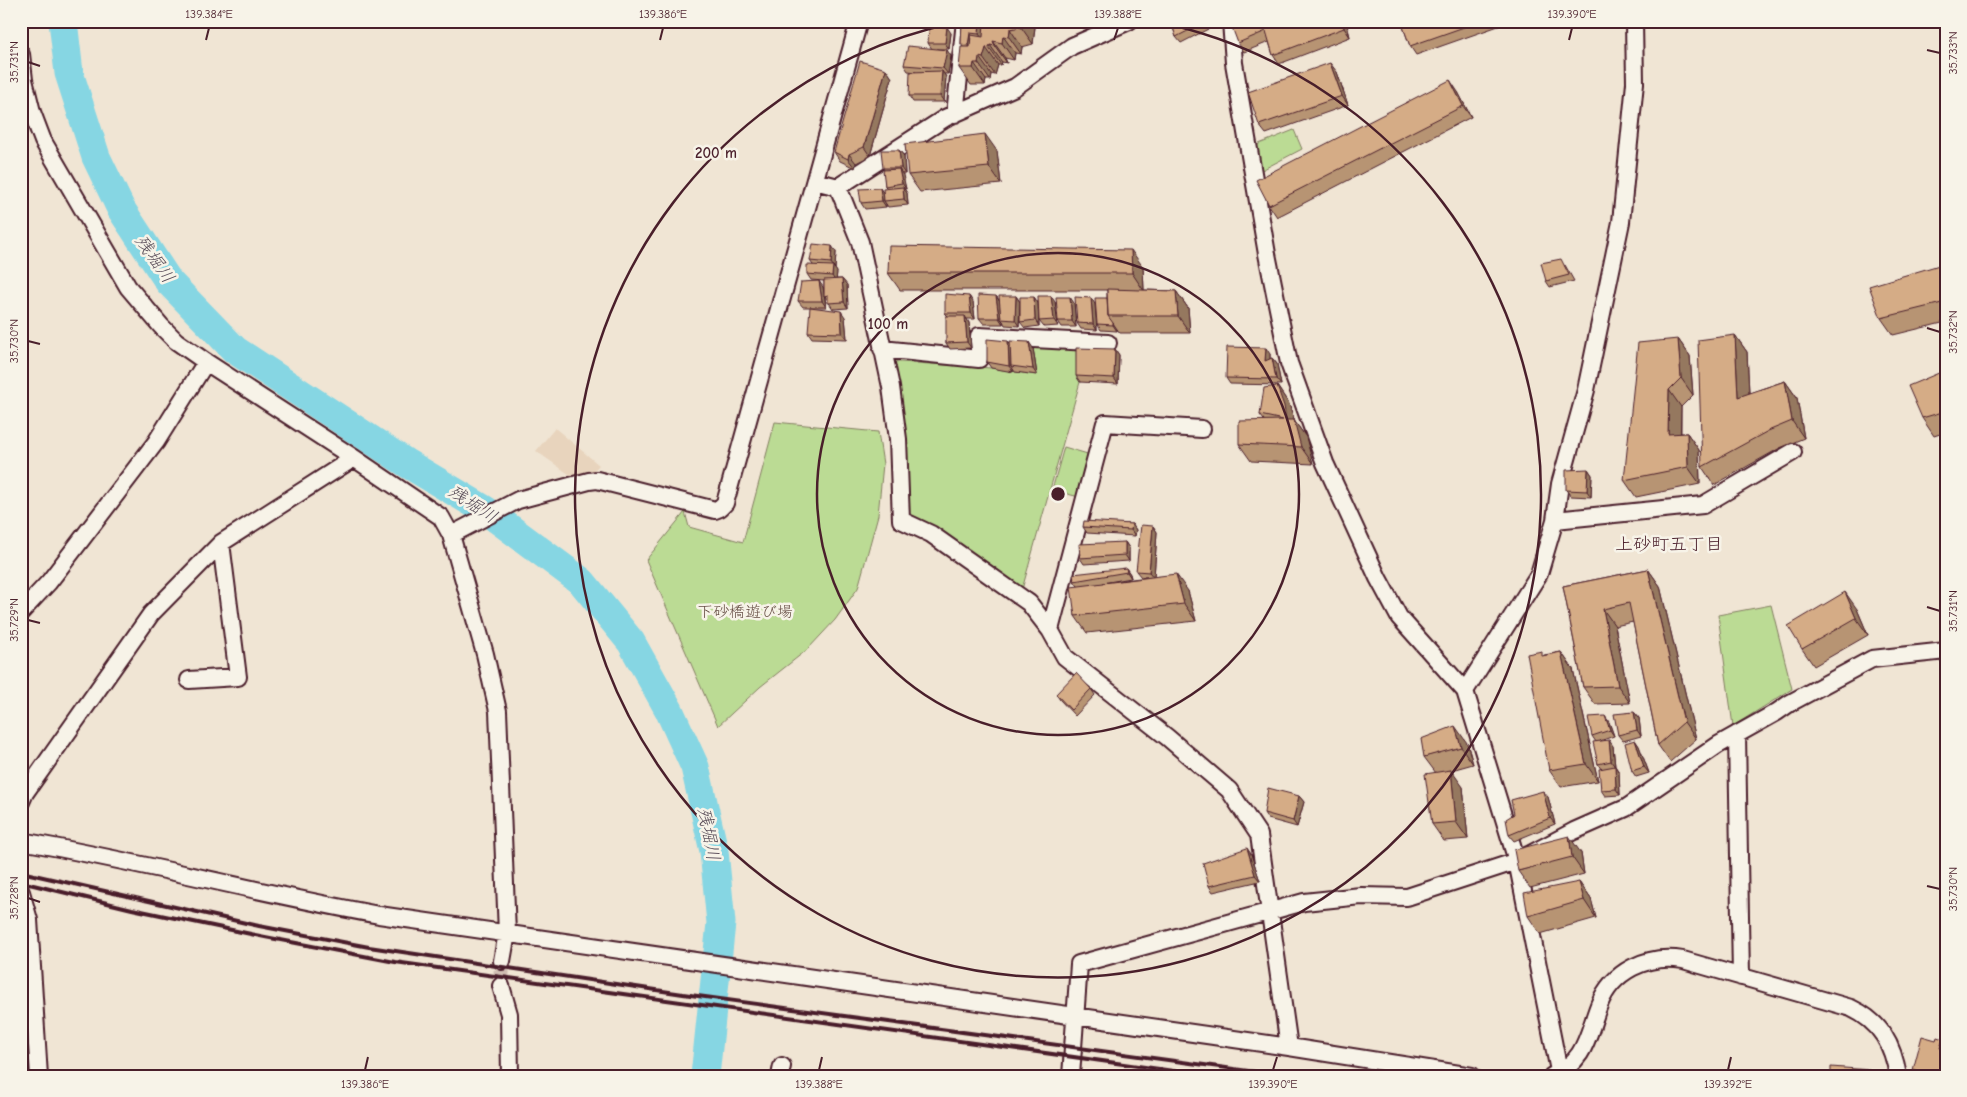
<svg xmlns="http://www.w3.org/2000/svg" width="1967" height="1097" font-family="'Comic Neue','Klee One',sans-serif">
<rect width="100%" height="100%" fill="#f0e5d4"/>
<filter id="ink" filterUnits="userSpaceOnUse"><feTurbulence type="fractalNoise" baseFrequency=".02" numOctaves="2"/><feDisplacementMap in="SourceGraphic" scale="10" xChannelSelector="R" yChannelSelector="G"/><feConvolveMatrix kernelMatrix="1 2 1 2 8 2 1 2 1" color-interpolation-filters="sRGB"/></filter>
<g filter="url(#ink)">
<path fill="#e8d4bd" d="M555 428 599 465 590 475 573 477 536 451Z"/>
<path fill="#bbdb94" stroke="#827d60" d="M1294 130 1302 149 1258 172 1254 146Z
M1033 348 1080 350V382L1021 593 906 520 885 361 991 368 1036 375Z
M775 422 878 432 883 464 878 515 858 588 835 620 808 649 760 687 718 726 646 560 685 512 689 527 743 542Z
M1064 447 1091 455 1079 497 1052 490Z
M1771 605 1792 689 1733 726 1718 615Z"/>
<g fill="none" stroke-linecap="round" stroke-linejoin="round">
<path stroke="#86d6e3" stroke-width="29" d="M63 21 69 73 96 157 121 209 169 282 235 350 408 464 485 510 582 582 631 642 669 710 695 767 714 851 721 923 705 1076"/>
<path stroke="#cfbdb2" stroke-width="16" stroke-dasharray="16 8" stroke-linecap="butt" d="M501 986 502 961"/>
<defs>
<path id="minor" d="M1231 21 1234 63 1267 254 1289 363 1325 463 1378 578 1399 617 1465 691 1517 861 1560 1076
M21 54 24 80 32 112 43 141 128 287 161 326 176 341 206 362 354 458 441 517 451 535 485 654 498 711 507 933 502 961
M955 114 965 21
M815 181 838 187 860 242 891 387 898 439 901 520 931 534 1029 603 1050 630 1065 657 1167 737 1229 790 1259 835 1289 1047
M838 187 945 118 1015 87 1072 46 1129 21
M882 349 979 359V336L1108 343
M1555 520 1703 505 1793 452
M451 535 518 500 589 481 597 480 715 510 720 508 725 503 859 21
M21 612 49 582 156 442 206 362
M1050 630 1105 423 1202 429
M189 680 238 677 221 543
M1465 691 1539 574 1555 520 1560 484 1586 390 1621 222 1635 83 1634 21
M1737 734 1741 977
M21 802 25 793 151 614 221 543 354 458
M21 841C141 862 259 893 379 915L1289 1047 1472 1076
M21 892 29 920 39 1076
M501 986 509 1014 510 1076
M780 1076 782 1066
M1071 1076 1079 964 1304 902 1361 896 1407 897 1517 861 1574 831 1626 808 1718 745 1777 712 1790 703 1872 659 1946 651
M1552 1076C1586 1061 1587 1036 1599 1005 1612 971 1647 954 1683 960L1851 1008C1881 1022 1893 1045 1898 1076"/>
</defs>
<use href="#minor" stroke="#4a1f2b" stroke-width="20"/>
<use href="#minor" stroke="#f7f3e8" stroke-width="16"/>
<path stroke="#4a1f2b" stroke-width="4" d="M21 872 259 926 369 947 683 994 1286 1076
M21 882 132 909 265 937 395 962 1209 1076"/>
</g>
<path fill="#b79473" stroke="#4a1f2b" d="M931 21H953V22H946L944 26 934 25Z
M962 21H994L993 22H995L996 21H1031L1035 27 1033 44 1022 47 1021 54 1015 53 1014 60 1005 58 1007 63 1002 62 1001 65H998L995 75 991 74 990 80H986L985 85H971L959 68 963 47 961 44Z
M1171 21H1213L1214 26 1181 43 1176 37Z
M1233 21H1346L1350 37 1279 64 1273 55 1269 42 1244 52 1238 43Z
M1401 21H1503L1504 24 1416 55 1410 46Z
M951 33 949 49H937L951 56 948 74H944L946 77 944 102H913L909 96 916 72 908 71 904 65 932 49 928 43Z
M886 69 892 78 870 156 856 163 855 168 840 161 834 152Z
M1337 72 1348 105 1266 134 1259 125Z
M1458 92 1471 117 1277 217 1269 205Z
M899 150 904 156 905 174H902L906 189H904L907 193 908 205 888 207 886 204V207L865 209 861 203 883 193 887 188 885 186 884 170 883 168Z
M997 151 1001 184 920 192 908 175Z
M836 252 835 269 837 272 836 279H842L847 285 848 308 833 309 825 296 826 307H803L798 301 823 287 824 293V281L811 280 807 274 813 265 810 261Z
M1946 263V322L1893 335 1881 318Z
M1565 265 1574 281 1550 287 1546 281Z
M1143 267 1144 290 1176 291 1188 308 1190 333H1120L1117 329V331L1101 330 1097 324V330L1081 329 1077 323 1095 304 1097 322 1107 298V290H900L888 273Z
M969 296 973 302 975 319H967L969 323 971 348 950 349 946 343 948 316 945 313Z
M996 296 1000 301 1016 296 1020 302 1019 326 1005 325 1003 321V324H984L979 318Z
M1034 297 1038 303 1039 326 1025 328 1020 322Z
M1055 302 1058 326 1044 327 1039 321Z
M1074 303 1076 327H1062L1058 321Z
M845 317 847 339 812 338 808 332Z
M1735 335 1747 352 1749 393 1785 381 1797 398 1804 438 1780 448 1714 485 1702 467Z
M1678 339 1690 356 1693 395 1681 407V433H1687L1699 450 1700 484 1636 497 1624 480Z
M1010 344 1033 348 1037 375 1015 372 1013 369V372L991 368 987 362Z
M1115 349 1119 355 1118 384 1080 382 1076 376Z
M1270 354V359L1272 358 1277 364 1281 385 1230 384 1226 378Z
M1946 370V432L1934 436 1922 418Z
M1277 386 1289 404 1295 422 1306 437 1313 464 1251 461 1239 444 1264 420 1260 415Z
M1588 469 1592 475 1591 497 1571 496 1566 490Z
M1132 524 1136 530 1135 536 1087 533 1083 527Z
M1153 526 1157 532 1154 577 1188 591 1196 621 1087 633 1075 616 1078 586 1074 581 1126 568 1130 574 1131 578 1103 583 1147 577H1141L1136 571Z
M1125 542 1129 548V561L1084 564 1080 558Z
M1648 569 1660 586 1696 739 1670 762 1658 745 1633 622 1615 626 1630 703 1595 704 1583 687 1563 586Z
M1857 609 1868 635 1814 666 1802 649Z
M1561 652 1573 669 1598 781 1561 787 1549 770 1544 655Z
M1091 689 1095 695 1075 716 1060 700 1056 694Z
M1634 712 1639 718 1641 736 1623 741 1618 735Z
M1609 722 1614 736 1600 741 1613 746 1615 766 1619 772 1620 795 1605 796 1601 790V769L1598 764 1596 742 1592 736Z
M1635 740 1639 746 1649 773 1636 777 1632 771Z
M1467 743 1473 764 1448 771 1463 787 1468 839 1444 841 1432 824 1436 773 1424 757Z
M1299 796 1304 802 1297 827 1268 819 1264 813Z
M1548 797 1555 824 1514 841 1509 835Z
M1581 853 1584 874 1530 888 1518 871Z
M1251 854 1260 881 1213 892 1209 886Z
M1579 882 1591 899 1596 918 1540 934 1528 916Z
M1943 1039 1946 1043V1076H1917L1913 1070 1936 1040Z"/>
<path fill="#95785e" stroke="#4a1f2b" d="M941 21H946L944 26Z
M980 21H994L992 45H990L1002 62 1001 65 979 34Z
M1021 21H1031L1035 27 1033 44 1021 27Z
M1342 21H1346L1350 37 1344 28Z
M947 27 951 33 949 49 945 43Z
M1010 29 1022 47 1021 54 1009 37Z
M970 33 982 50 979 57 991 74 990 80 978 63 979 60 968 45Z
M1003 36 1015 53 1014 60 1002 43Z
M993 41 1005 58 1007 63 995 46Z
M986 48 998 65 995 75 983 58Z
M947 50 951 56 948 74 943 68Z
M974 63 986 80 985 85 973 68Z
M1330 63 1337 72 1348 105 1342 96Z
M886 69 892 78 870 156 864 147Z
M942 71 946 77 944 102 940 96Z
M1450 80 1458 92 1471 117 1463 106Z
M985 134 997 151 1001 184 989 167Z
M899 150 904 156 905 174 901 168Z
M849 154 856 163 855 168 848 159Z
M899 169 903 175 906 189 902 183Z
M903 187 907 193 908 205 904 199Z
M880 188 884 194V201L886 204V207L882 201Z
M832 246 836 252 835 269 831 263Z
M1131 250 1143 267 1144 291 1132 273Z
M833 266 837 272 836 282 832 276Z
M842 279 847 285 848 308 844 302Z
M819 281 823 287 826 307 822 301Z
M1176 291 1188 308 1190 333 1178 316Z
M969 296 973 302 975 319 971 313Z
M996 296 1000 302 1001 319 1003 321V324L999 318Z
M1016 296 1020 302 1019 326 1015 320Z
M1051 296 1055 302 1058 326 1054 320Z
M1034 297 1038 303 1039 326 1035 320Z
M1070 297 1074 303 1076 327 1072 321Z
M1091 298 1095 304 1097 330 1093 324Z
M841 311 845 317 847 339 842 333Z
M965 316 969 323 971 348 967 342Z
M1113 323 1117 329V331L1113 325Z
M1735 335 1747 352 1750 414 1738 397Z
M1678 339 1690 356 1693 395 1681 378Z
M1008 341 1012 347 1011 366 1013 369V372L1009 366Z
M1029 342 1033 348 1037 375 1033 369Z
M1266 348 1270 354V367L1265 361Z
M1115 349 1119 355 1118 384 1114 378Z
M1272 358 1277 364 1281 385 1276 379Z
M1785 381 1797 398 1804 438 1792 421Z
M1277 386 1289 404 1295 422 1306 437 1313 464 1301 447 1286 420Z
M1669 390 1681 407 1680 451 1668 434Z
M1687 433 1699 450 1700 484 1688 467Z
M1588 469 1592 475 1591 497 1587 491Z
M1132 524 1136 530 1135 536 1131 530Z
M1153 526 1157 532 1154 578 1149 572Z
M1125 542 1129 548V561L1125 555Z
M1126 568 1130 574 1131 578 1127 572Z
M1648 569 1660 586 1696 739 1684 722Z
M1176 574 1188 591 1196 621 1184 604Z
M1845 592 1857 609 1868 635 1856 618Z
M1603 609 1615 626 1630 703 1618 686Z
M1561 652 1573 669 1598 781 1586 764Z
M1634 712 1639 718 1641 736 1637 730Z
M1605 716 1609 722 1614 736 1610 730Z
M1455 726 1467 743 1473 764 1461 747Z
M1609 740 1613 746 1615 767 1611 761Z
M1635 740 1639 746 1649 773 1644 767Z
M1615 766 1619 772 1620 795 1616 789Z
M1451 770 1463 787 1468 839 1456 822Z
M1543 791 1548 797 1555 824 1550 818Z
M1299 796 1304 802 1297 827 1293 821Z
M1569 836 1581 853 1584 874 1572 857Z
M1247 848 1251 854 1260 881 1255 875Z
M1579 882 1591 899 1596 918 1584 900Z
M1943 1039 1946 1043V1056L1940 1048Z
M1871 1070 1875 1076H1871Z"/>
<path fill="#d5ac86" stroke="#4a1f2b" d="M962 21H980L979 34 970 33 968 45 961 44Z
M996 21H1021V27L1010 29 1009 37 1003 36 1002 43 993 41 995 46 990 45 989 47 986 48 983 58 979 57 978 63H974L973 68H959L961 47H970L971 35 983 37 984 22H995Z
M1171 21H1207L1176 37Z
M1233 21H1342L1344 28 1273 55 1266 31 1238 43 1230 22Z
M1401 21H1481L1410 46Z
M929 26 947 27 945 43H928Z
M908 46 947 50 943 68 904 65Z
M860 61 886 69 864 147 849 154 848 159 834 152Z
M1330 63 1342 96 1259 125 1248 92Z
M942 71 940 96H909L910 72Z
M1450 80 1463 106 1269 205 1256 180Z
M985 134 989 167 908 175 905 144Z
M881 150H899L901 168H883Z
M899 169 902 183 885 186 883 170Z
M903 187 904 199 884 201 883 189Z
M880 188 882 201 861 203 859 189Z
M813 244 832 246 831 263 810 261Z
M889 246 1131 250 1132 273H888Z
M1561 259 1569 275 1546 281 1541 263Z
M1946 263V302L1881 318 1869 286Z
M807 265 833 266 832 276 807 274Z
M842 279 844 302 828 303V295L824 296V280Z
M819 281 822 301H798L801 282Z
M1107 289 1176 291 1178 316H1108Z
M945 294 969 296 971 313H945Z
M978 295 996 296 999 318H979Z
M999 296H1016L1015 320 1001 319Z
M1038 296H1051L1054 320 1039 321Z
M1020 297H1034L1035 320 1020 322Z
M1056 297H1070L1072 321H1058Z
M1075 297 1091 298 1093 324 1077 323Z
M1095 298H1107L1108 316 1113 323V325L1097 324Z
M810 307 841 311 842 333 808 332Z
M946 316H965L967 342 946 343Z
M1735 335 1738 397 1785 381 1792 421 1768 431 1702 467 1698 340Z
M987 339 1008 341 1009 366 987 362Z
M1678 339 1681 378 1669 390 1668 434 1687 433 1688 467 1624 480 1638 343Z
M1010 341 1029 342 1033 369 1011 366Z
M1227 347 1266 348 1265 361 1272 358 1276 379 1226 378Z
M1076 348 1115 349 1114 378 1076 376Z
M1946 370V411L1922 418 1908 386Z
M1277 386 1284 406 1286 420H1294L1301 447 1239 444V421L1283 420 1260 415 1264 388Z
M1588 469 1587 491 1566 490V470Z
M1084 521 1132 524 1131 530 1083 527Z
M1141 525 1153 526 1149 572 1136 571Z
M1125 542V555L1080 558 1079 544Z
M1126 568 1127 572 1074 581 1073 574Z
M1648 569 1684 722 1658 745 1629 603 1603 609 1618 686 1583 687 1563 586Z
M1176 574 1184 604 1075 616 1071 587Z
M1845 592 1856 618 1802 649 1788 626Z
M1542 651V656L1561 652 1586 764 1549 770 1527 654Z
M1076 673 1091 689 1071 710 1056 694Z
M1634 712 1637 730 1618 735 1614 714Z
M1605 716 1610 730 1592 736 1588 717Z
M1455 726 1461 747 1424 757 1421 739Z
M1609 740 1611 761 1598 764 1593 742Z
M1635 740 1644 767 1632 771 1625 743Z
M1615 766 1616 789 1601 790 1599 769Z
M1451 770 1456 822 1432 824 1425 774Z
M1268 788 1299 796 1293 821 1264 813Z
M1543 791 1550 818 1509 835 1506 819 1514 814 1511 800Z
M1569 836 1572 857 1518 871 1514 850Z
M1247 848 1255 875 1209 886 1203 863Z
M1579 882 1584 900 1528 916 1524 893Z
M1922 1036 1936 1040 1937 1037 1943 1039 1940 1048 1946 1050V1076H1932L1913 1070Z
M1831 1067 1871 1070V1076H1831Z"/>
</g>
<path fill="none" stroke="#4a1f2b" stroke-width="2" d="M206 40 209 28M660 40 663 28M1114 40 1118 28M1569 40 1572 28M1927 50 1940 53M28 62 40 66M1927 328 1940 332M28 341 40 344M1927 607 1940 611M28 620 40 623M1927 886 1940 889M28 898 40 902M365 1070 368 1057M819 1070 822 1057M1273 1070 1277 1057M1728 1070 1731 1057"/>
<g fill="none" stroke="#4a1f2b" stroke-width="2.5">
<circle cx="1058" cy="494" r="241"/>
<path d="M1158 22A483 483 0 1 1 958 22"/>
</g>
<g text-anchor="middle" stroke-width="5" stroke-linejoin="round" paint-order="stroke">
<g font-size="16" fill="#664e45" stroke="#f7f3e8">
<text x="745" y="617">下砂橋遊び場</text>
</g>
<g font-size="18" font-style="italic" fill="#594d59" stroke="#f7f3e8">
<text transform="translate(155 259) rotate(55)" y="6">残堀川</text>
<text transform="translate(473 504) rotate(33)" y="6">残堀川</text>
<text transform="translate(709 834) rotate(79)" y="6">残堀川</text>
</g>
<g font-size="18" fill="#4a1f2b" stroke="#f7f3e8">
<text x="1669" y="550">上砂町五丁目</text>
</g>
</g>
<circle cx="1058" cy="494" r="8" fill="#4a1f2b" stroke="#f7f3e8" stroke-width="2.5"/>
<g font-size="15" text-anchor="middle" font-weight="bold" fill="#4a1f2b" stroke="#f7f3e8" stroke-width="5" stroke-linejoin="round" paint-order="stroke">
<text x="716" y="158">200 m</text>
<text x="888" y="329">100 m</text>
</g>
<rect width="1967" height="1097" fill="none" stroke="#f7f3e8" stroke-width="55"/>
<rect x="28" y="28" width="1912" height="1042" fill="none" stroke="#4a1f2b" stroke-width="2"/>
<g font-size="12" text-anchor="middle" fill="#4a1f2b">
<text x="209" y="18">139.384°E</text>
<text x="663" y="18">139.386°E</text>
<text x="1118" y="18">139.388°E</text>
<text x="1572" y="18">139.390°E</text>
<text transform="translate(1953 53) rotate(-90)" y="4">35.733°N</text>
<text transform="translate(14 62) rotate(-90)" y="4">35.731°N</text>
<text transform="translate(1953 332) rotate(-90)" y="4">35.732°N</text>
<text transform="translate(14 341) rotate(-90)" y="4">35.730°N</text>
<text transform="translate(1953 611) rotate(-90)" y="4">35.731°N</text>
<text transform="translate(14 620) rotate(-90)" y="4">35.729°N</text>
<text transform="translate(1953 889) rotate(-90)" y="4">35.730°N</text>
<text transform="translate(14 898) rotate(-90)" y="4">35.728°N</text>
<text x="365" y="1088">139.386°E</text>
<text x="819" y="1088">139.388°E</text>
<text x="1273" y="1088">139.390°E</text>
<text x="1728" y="1088">139.392°E</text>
</g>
</svg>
